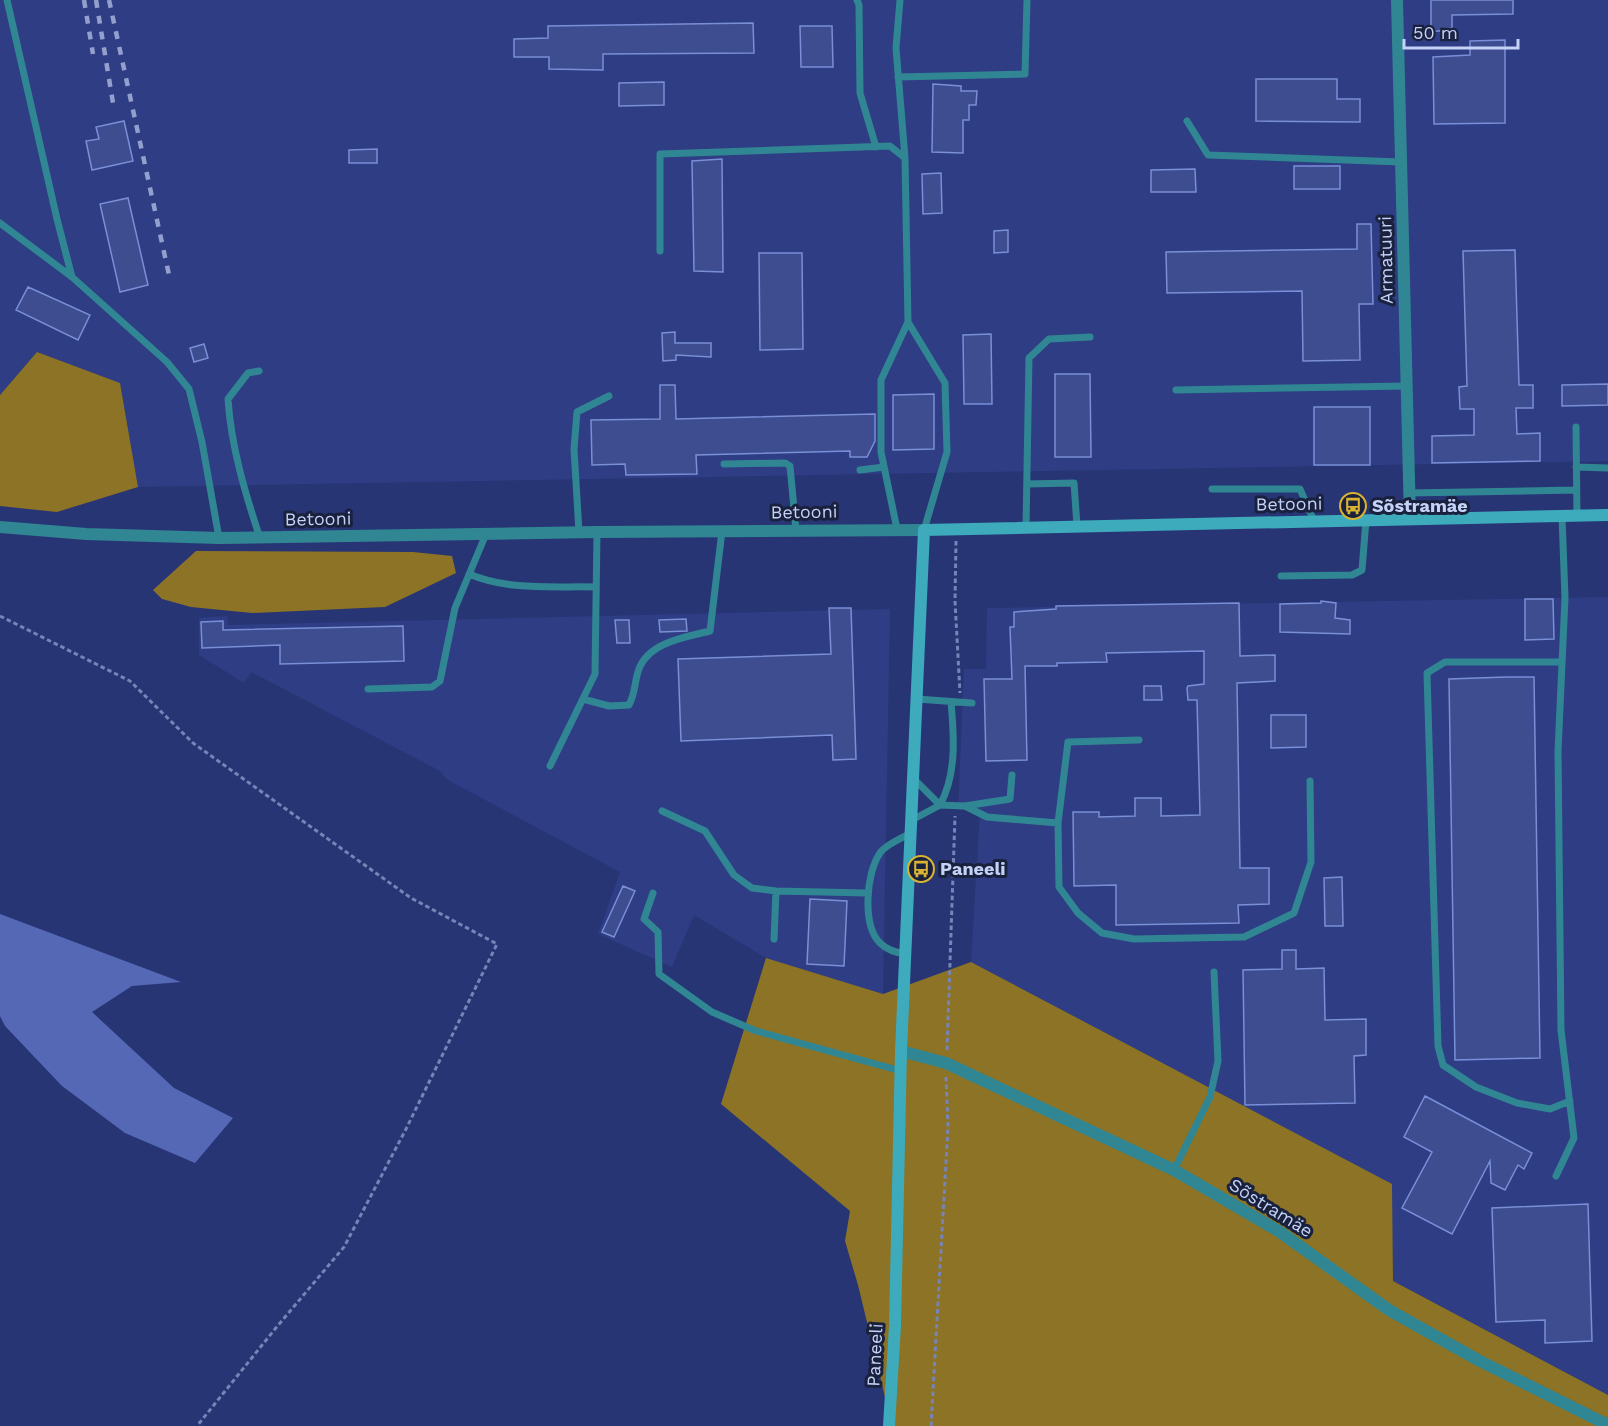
<svg xmlns="http://www.w3.org/2000/svg" width="1608" height="1426" font-family="'Work Sans',sans-serif">
<rect width="100%" height="100%" fill="#273575"/>
<path fill="#2e3d84" d="M0 0H1608V461L138 487 120 383 37 352 0 395Z
M1608 597V1395L1393 1281 1391 1184 971 962 980 810H958L964 669H986L987 608Z
M890 609 883 995 766 958 694 915 672 967 598 934 620 872 446 779 440 771 251 672 244 683 199 655V618L227 616 228 625Z"/>
<path fill="#8c7325" d="M37 352 120 383 138 487 57 512 0 506V395Z
M196 551 413 552 452 556 456 573 385 607 252 613 191 607 162 599 153 590Z
M766 958 883 994 971 962 1392 1184 1393 1281 1608 1395V1426H892L858 1285 845 1241 850 1211 721 1104Z"/>
<path fill="#5468b6" d="M0 914 181 982 132 986 92 1012 174 1088 233 1118 195 1163 125 1133 62 1086 5 1026 0 1016Z"/>
<path fill="#3d4d8f" stroke="#7a8fd7" stroke-width="1.5" d="M1431 0H1513V14L1452 15V31H1431Z
M753 23 754 53 603 54V70L549 69V57H514V39L548 38V26Z
M800 26H832L833 67H801Z
M1505 40V123L1434 124 1433 57 1470 55V41Z
M1256 79H1337V99H1360V122L1256 121Z
M664 82V105L619 106V83Z
M933 84 961 86V91H977L976 105H969V120H963V153L932 152Z
M124 121 133 161 92 170 86 141 99 139 96 127Z
M377 149V163H349V150Z
M722 159 723 272 694 271 692 161Z
M1294 166H1340V189H1294Z
M1195 169 1196 192H1151V170Z
M941 173 942 213 923 214 922 174Z
M128 198 148 285 120 292 100 204Z
M1357 224H1371L1373 304H1359L1360 360 1303 361 1302 291 1167 293 1166 252 1357 249Z
M1008 230V252L994 253V231Z
M1515 250 1519 385H1533V408H1516L1517 434 1540 433V461L1432 463V436L1474 435V409H1460L1459 387 1467 386 1463 251Z
M759 253H802L803 349 760 350Z
M28 287 90 315 78 340 16 310Z
M675 332V343H711V357L676 355V360L663 361 662 333Z
M991 334 992 404H964L963 335Z
M204 344 208 358 194 362 190 348Z
M1055 374H1090L1091 457H1055Z
M1608 384V405L1562 406V385Z
M660 385H675L676 419 875 414V441L867 457H850V451L696 455 697 474 626 475 625 464 592 465 591 420 660 419Z
M934 394V449L893 450V395Z
M1314 407H1370V465H1314Z
M1525 599H1553L1554 639 1525 640Z
M1321 601 1336 603 1335 618 1350 620V634L1280 632V604L1321 603Z
M1239 603 1240 656 1275 655V681L1237 683 1240 868H1269V904L1238 905 1239 923 1116 925V885L1074 886 1073 812H1099V817L1135 816V798H1161V816L1200 815 1197 700H1188L1187 688 1188 686 1204 684V651L1106 653 1107 662 1057 663V666H1025L1027 760 986 761 984 679H1012L1010 627H1014V612L1056 609V606Z
M829 608H851L856 759 833 760 832 735 681 741 678 659 831 654Z
M686 619 687 631 660 632 659 620Z
M615 620H629L630 643H617Z
M223 621V630L403 626 404 661 280 664V645L202 648 201 622Z
M1506 677H1534L1540 1058 1455 1060 1449 679Z
M1144 686H1161L1162 700H1144Z
M1271 715H1306V747L1271 748Z
M1342 877 1343 926H1325L1324 878Z
M623 886 635 891 614 937 602 932Z
M810 899 847 901 844 966 807 964Z
M1282 950H1296V969L1324 968 1325 1020 1366 1019V1055L1354 1056 1355 1103 1245 1105 1243 970 1282 969Z
M1425 1096 1532 1153 1524 1169 1518 1165 1505 1190 1491 1183 1490 1161 1452 1234 1402 1208 1432 1152 1404 1137Z
M1588 1204 1592 1341 1545 1343V1320L1496 1322 1492 1208Z"/>
<g fill="none" stroke-linecap="round" stroke-linejoin="round">
<path stroke="#7684b7" stroke-width="3" stroke-dasharray="4.5 3" stroke-linecap="butt" d="M956 541 955 601 960 693
M0 616 130 681 193 743 411 898 497 944 406 1129 344 1247 275 1329 197 1426
M947 1050 955 816
M931 1426 948 1127 946 1077"/>
<path stroke="#318694" stroke-width="7" d="M7 0 57 219 72 277 167 362 189 389 202 442 219 538
M857 0 859 5 860 93 876 147
M900 0 896 48 905 158
M898 77 1025 74 1027 0
M1187 121 1208 155 1401 162
M0 223 72 277
M660 251V154L890 146 905 158 908 322 945 383 947 452 924 530
M259 371 248 373 228 399C231 446 245 493 260 538
M1176 390 1407 386
M1576 427 1577 515
M724 464 785 463 790 466 796 530
M1576 467 1608 468
M860 470 884 467
M1027 484 1074 483 1077 526
M1212 489H1300L1314 521
M1409 493 1576 490
M1026 527 1029 358 1049 339 1090 337
M897 529 881 452V380L908 322
M579 532 574 449 577 412 609 396
M469 574C509 591 554 586 596 587
M1281 576 1352 575 1362 570 1366 520
M1562 662H1445L1427 673 1438 1046 1443 1065 1476 1087 1517 1103 1550 1109 1570 1101
M368 689 432 687 440 681 455 608 486 534
M583 699 609 706 629 705C636 692 634 682 639 669 649 642 686 637 710 631L722 531
M917 699 972 703
M550 766 595 674 597 532
M913 778 940 805C957 774 954 735 951 702
M965 806 987 817 1058 823 1068 742 1139 740
M662 811 705 831 734 875 752 888 776 891
M912 820 940 805 965 806 1010 799 1012 775
M1058 823 1059 887 1078 913 1102 933 1134 939 1244 937 1294 913 1311 862 1310 781
M653 893 644 919 658 932 659 974 712 1012 756 1031 901 1071
M774 939 776 891 867 893
M905 954C895 952 887 950 880 943 862 925 866 873 880 853 885 845 902 838 911 833
M1174 1170 1210 1097 1218 1061 1214 972
M1556 1176 1574 1138 1561 1030 1558 751 1565 598 1562 516"/>
<path stroke="#318694" stroke-width="12" d="M1397 0 1410 519
M0 527 86 534 219 538 597 532 924 530
M901 1051 946 1063 1174 1170 1280 1232 1389 1310 1478 1360 1608 1425"/>
<path stroke="#3eabbd" stroke-width="12" d="M889 1426 895 1326 901 1051 924 530 1608 515"/>
<path stroke="#93a0ce" stroke-width="4.5" stroke-dasharray="8 8" stroke-linecap="butt" d="M84 0 93 54
M96 0 114 109
M109 0 169 275"/>
</g>
<defs>
<symbol id="bus-ring" viewBox="-11 -11 22 22"><circle r="9.5" fill="#19213d" stroke="#dab333" stroke-width="1.5"/><path d="M-5-6H5V4H4V6H2V4H-2V6H-4V4H-5ZM-3.5-4V0h7V-4ZM-3.5 1.2v1.5H-2V1.2ZM2 1.2v1.5H3.5V1.2Z" fill="#dab333"/></symbol>
</defs>
<g fill-rule="evenodd">
<use href="#bus-ring" x="1338" y="491" width="30" height="30"/>
<use href="#bus-ring" x="906" y="854" width="30" height="30"/>
</g>
<g text-anchor="middle" stroke-width="6" stroke-linejoin="round" paint-order="stroke">
<g font-size="18" fill="#c5d2f8" stroke="#19213d">
<text transform="translate(1386 260) rotate(-91)" y="6">Armatuuri</text>
<text transform="translate(1289 504) rotate(-1)" y="6">Betooni</text>
<text transform="translate(804 512) rotate(-1)" y="6">Betooni</text>
<text transform="translate(318 519) rotate(-1)" y="6">Betooni</text>
<text transform="translate(1271 1208) rotate(32)" y="6">Sõstramäe</text>
<text transform="translate(875 1355) rotate(-87)" y="6">Paneeli</text>
</g>
<g font-size="18" font-weight="bold" fill="#c5d2f8" stroke="#19213d" text-anchor="start">
<text x="1372" y="512">Sõstramäe</text>
<text x="940" y="875">Paneeli</text>
</g>
</g>
<path d="M1404 39v9h114v-9" fill="none" stroke="#c5d2f8" stroke-width="3"/>
<text x="1413" y="39" font-size="18" fill="#c5d2f8" stroke="#19213d" stroke-width="4.5" paint-order="stroke">50 m</text>
</svg>
